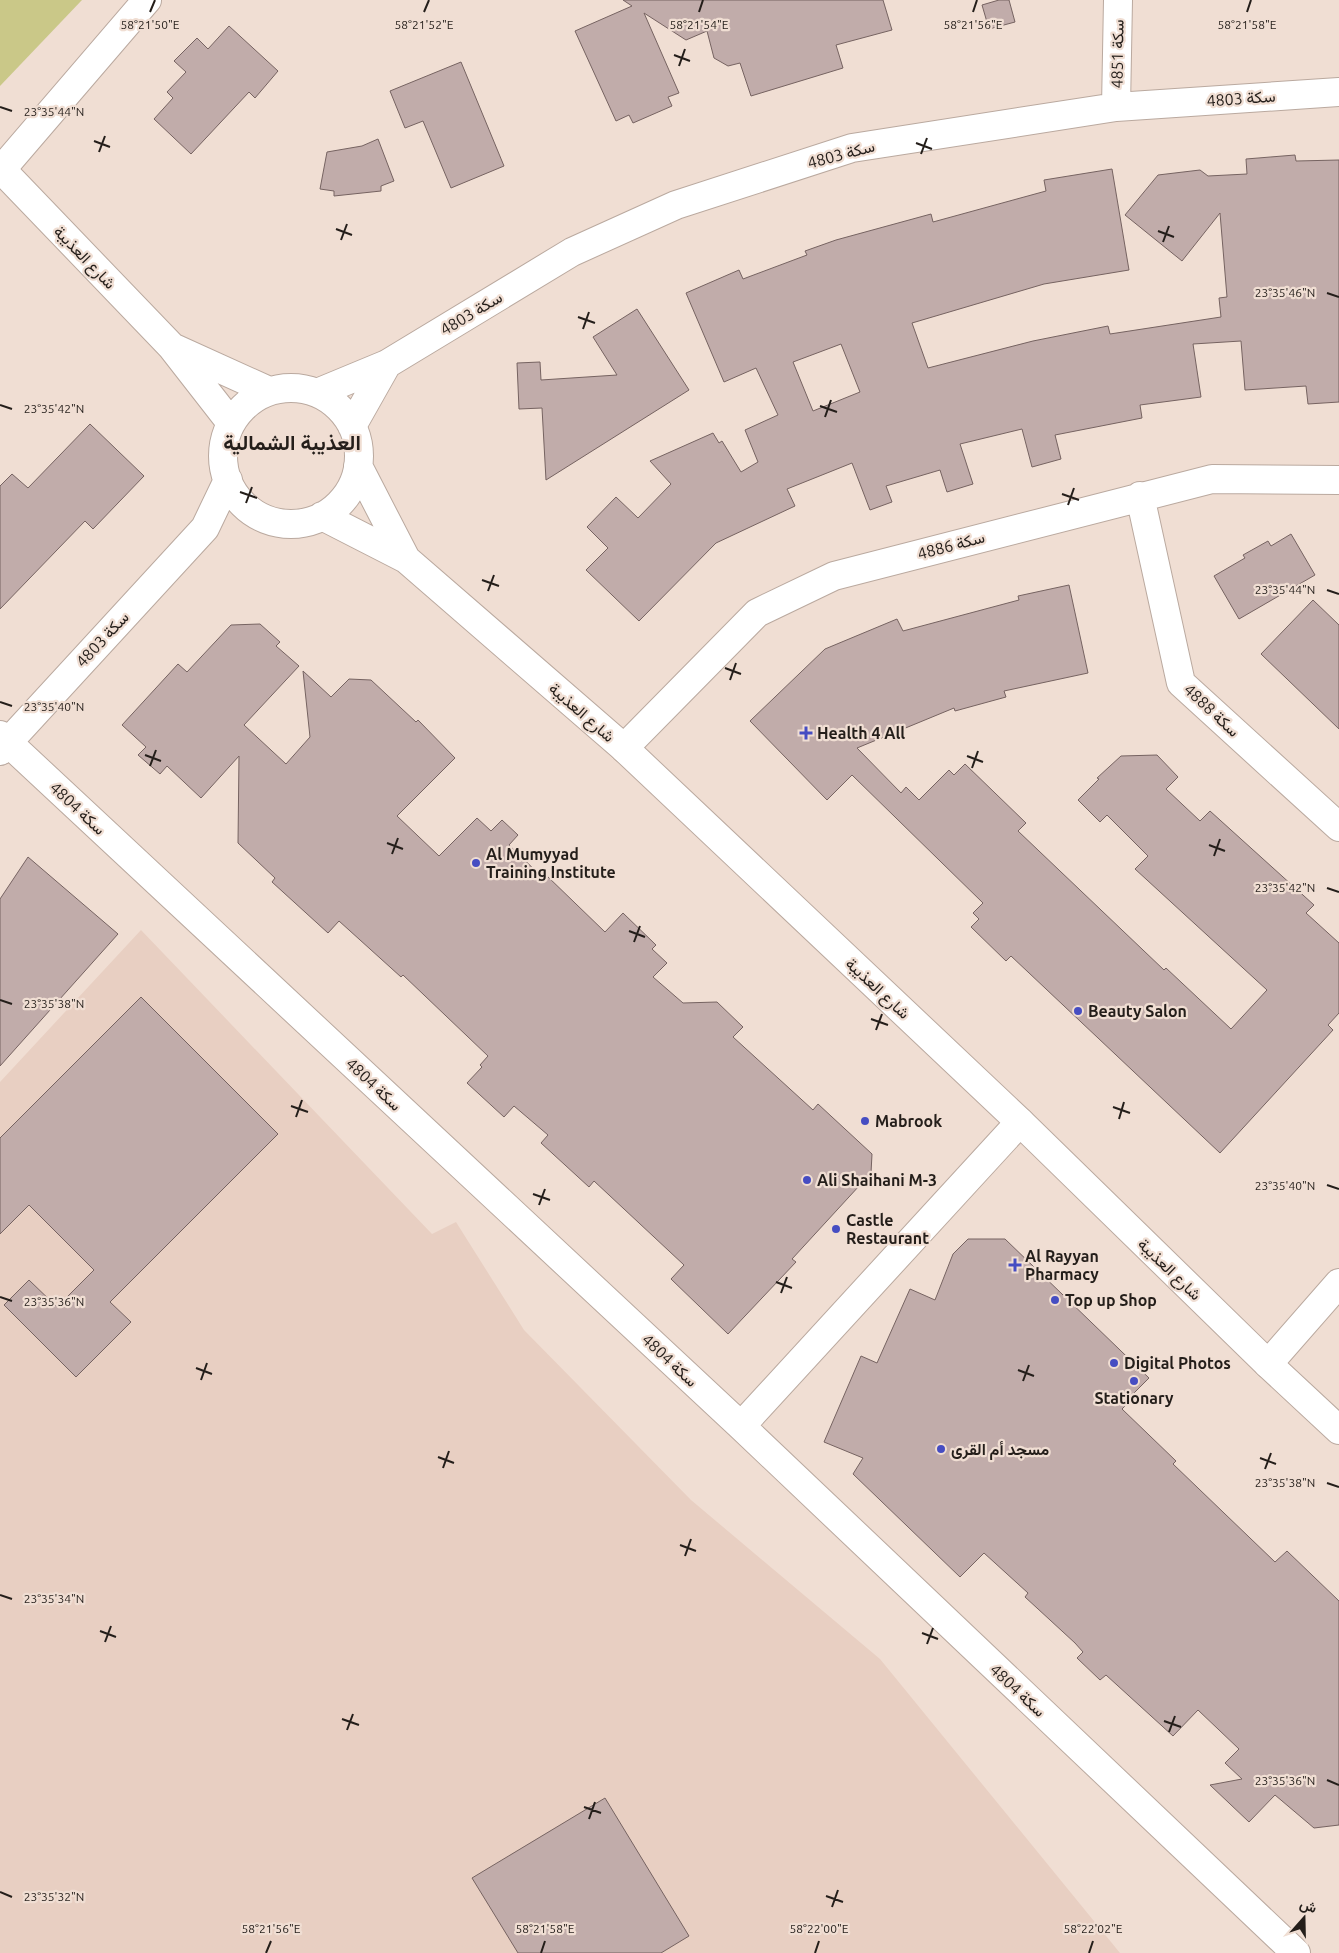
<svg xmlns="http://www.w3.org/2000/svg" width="1339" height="1953" font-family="Ubuntu,Vazirmatn,sans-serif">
<rect width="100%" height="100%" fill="#f0ded3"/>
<path fill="#e8cfc2" d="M141 930 432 1234 456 1222 524 1330 691 1500 880 1659 1120 1953H0V1082Z"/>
<path fill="#cac888" d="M0 0H82L0 86Z"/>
<path fill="#c1acaa" stroke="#766361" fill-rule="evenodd" d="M623 0H883L892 30 836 45 843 68 751 96 740 63 728 66 714 58 707 31 686 40 644 13 679 93 668 97 672 106 633 123 629 115 616 121 575 31 632 6Z
M999 0H1009L1015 22 989 29 982 5Z
M229 26 278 71 255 98 249 92 191 154 154 119 173 98 167 92 186 72 174 61 197 38 208 49Z
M461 62 504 166 451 188 423 121 405 128 390 91Z
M378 139 394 181 381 186V191L334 196V191L320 189 327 152 362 146Z
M1295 155 1296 161 1339 160V402L1308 404 1306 386 1245 390 1241 341 1193 344 1201 397 1140 405 1142 418 1055 435 1061 459 1032 467 1022 429 960 444 973 484 947 492 940 470 886 486 892 502 870 510 852 463 787 489 795 506 716 543 639 621 586 570 608 548 587 527 616 497 638 518 671 484 650 461 713 433 719 443 722 441 741 472 758 462 745 430 778 415 756 368 724 382 686 293 739 270 743 279 807 255 805 251 836 240 931 214 933 222 1046 191 1044 180 1112 169 1129 270 1044 284 912 323 928 368 1033 341 1108 326 1110 334 1221 317 1219 298 1227 297 1220 213 1182 261 1125 215 1158 175 1200 170 1208 176 1247 174 1246 159ZM841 344 860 392 813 411 793 362Z
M637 309 689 390 546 480 542 408 519 409 517 363 540 362 541 380 617 375 593 337Z
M90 424 144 476 93 529 85 521 0 609V486L12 474 28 488Z
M1291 534 1315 575 1239 619 1214 576 1245 558 1243 555 1268 541 1271 546Z
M1069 585 1088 673 1004 691 1006 697 955 711 954 708 857 748 901 793 906 787 919 800 949 770 954 775 965 764 1026 823 1018 831 1164 970 1166 968 1231 1029 1267 990 1135 869 1148 856 1107 815 1100 822 1078 800 1099 779 1097 778 1121 756 1157 755 1178 777 1166 789 1200 821 1210 811 1314 905 1306 913 1339 943V1013L1328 1025 1333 1030 1220 1153 1011 956 1006 961 971 927 979 919 973 913 983 903 852 775 827 800 750 721 825 649 897 619 903 631 1019 600 1018 596Z
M1313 600 1339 625V729L1261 654Z
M260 624 280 642 276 646 299 666 244 725 286 764 310 737 303 671 331 697 349 679 371 680 416 722 418 720 455 758 397 816 439 856 477 818 491 831 502 820 518 835 509 845 543 878 546 875 605 932 623 913 656 945 652 949 667 963 653 977 683 1003 717 1002 743 1027 733 1037 813 1110 818 1104 872 1154 871 1173 792 1259 796 1262 728 1334 671 1279 684 1265 594 1181 589 1187 541 1143 548 1135 514 1106 504 1117 467 1083 482 1067 480 1065 488 1056 403 975 401 977 339 921 328 933 272 882 275 878 238 843 239 756 201 798 167 766 160 774 138 755 146 747 122 725 178 664 187 672 231 625Z
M28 857 118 934 0 1066V899Z
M141 997 278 1134 110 1302 131 1322 76 1377 4 1305 29 1280 57 1307 94 1270 29 1205 0 1234V1138Z
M968 1239H1005L1149 1378 1129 1398 1131 1400 1122 1409 1176 1461 1173 1464 1275 1562 1287 1551 1339 1601V1825L1314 1828 1275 1795 1249 1822 1210 1785 1242 1779 1225 1763 1239 1749 1198 1710 1173 1736 1106 1675 1100 1680 1077 1658 1083 1652 1075 1643 1025 1597 1028 1593 984 1553 960 1577 853 1474 863 1458 824 1442 861 1356 877 1363 910 1289 935 1300 953 1254Z
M605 1798 689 1936 661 1953H518L472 1878Z"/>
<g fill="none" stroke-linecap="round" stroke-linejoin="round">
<defs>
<path id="street" d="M2 169 147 0
M1140 496 1181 683 1339 827
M0 735 741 1426 1296 1953
M624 748 757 613 834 576 1212 479 1339 480
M1268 1364 1339 1283
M741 1426 1020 1122"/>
<path id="secondary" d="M1116 107 1118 0
M0 168 171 346 231 423
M174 348 269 391
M223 456a68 68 0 1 1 136 0a68 68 0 1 1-136 0Z
M317 393 387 364 572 252 676 205 852 148 1116 107 1339 92
M352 426 387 364
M358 466 406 559
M322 516 406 559 624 748 1020 1122 1268 1364 1339 1430
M0 751 205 528 228 480"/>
</defs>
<use href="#street" stroke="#baa99f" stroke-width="30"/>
<use href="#secondary" stroke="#baa99f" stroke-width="30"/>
<use href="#street" stroke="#fff" stroke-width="28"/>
<use href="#secondary" stroke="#fff" stroke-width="28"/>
</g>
<path fill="none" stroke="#241e1a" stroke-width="2" d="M150 12 155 0M424 12 429 0M699 12 703 0M973 12 977 0M1247 12 1251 0M674 55 690 61M679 66 685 49M0 107 12 111M94 141 110 147M916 143 932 149M99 152 105 136M921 154 927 138M336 229 352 235M1158 231 1174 237M341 240 347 224M1163 242 1169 226M1327 293 1339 297M578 317 595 323M583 329 589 312M0 405 12 409M820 406 837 412M825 417 831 400M240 492 257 498M1062 494 1079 500M246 503 252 487M1068 505 1074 488M482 580 499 586M1327 590 1339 594M488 591 494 575M725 668 741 674M730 680 736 663M0 702 12 706M145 755 161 761M967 756 983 762M150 766 156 750M972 768 978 751M387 843 403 849M1209 845 1225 851M392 854 398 838M1214 856 1220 839M1327 888 1339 892M629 931 645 937M634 942 640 926M0 1000 12 1004M871 1019 888 1025M876 1030 882 1014M291 1106 308 1112M1113 1107 1130 1113M296 1117 302 1100M1119 1119 1124 1102M1327 1185 1339 1189M533 1194 550 1200M539 1205 545 1189M776 1282 792 1288M781 1293 787 1277M0 1297 12 1301M196 1368 212 1374M1018 1370 1034 1376M201 1380 207 1363M1023 1381 1029 1365M438 1457 454 1463M1260 1458 1276 1464M443 1468 449 1451M1265 1469 1271 1453M1327 1483 1339 1487M680 1545 696 1551M685 1556 691 1539M0 1595 12 1599M100 1631 116 1637M922 1633 938 1639M105 1642 111 1626M927 1644 933 1628M342 1719 359 1725M1164 1721 1181 1727M347 1730 353 1714M1169 1732 1175 1716M1327 1780 1339 1785M584 1807 601 1813M589 1819 595 1802M0 1892 12 1897M826 1896 843 1902M832 1907 838 1890M266 1953 271 1941M541 1953 545 1941M815 1953 819 1941M1089 1953 1093 1941"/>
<g fill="#464dc2" stroke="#f0ded3" stroke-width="2">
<path d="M803.5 725.5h5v5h5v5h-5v5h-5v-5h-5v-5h5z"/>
<circle cx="476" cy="863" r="5"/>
<circle cx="1078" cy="1011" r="5"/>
<circle cx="865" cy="1121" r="5"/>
<circle cx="807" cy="1180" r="5"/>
<circle cx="836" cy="1229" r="5"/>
<path d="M1012.5 1257.5h5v5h5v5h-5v5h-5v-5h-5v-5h5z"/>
<circle cx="1055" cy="1300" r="5"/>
<circle cx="1114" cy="1363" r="5"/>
<circle cx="1134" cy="1381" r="5"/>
<circle cx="941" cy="1449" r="5"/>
</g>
<g text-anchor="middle" stroke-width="4.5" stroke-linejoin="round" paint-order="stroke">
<g font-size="16" fill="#241e1a" stroke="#f0ded3">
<text transform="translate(1117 54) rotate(-89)" y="6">سكة 4851</text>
<text transform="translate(1241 98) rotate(-4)" y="6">سكة 4803</text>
<text transform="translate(841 154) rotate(-15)" y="6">سكة 4803</text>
<text transform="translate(85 257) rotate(46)" y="6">شارع العذيبة</text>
<text transform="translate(471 313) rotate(-31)" y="6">سكة 4803</text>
<text transform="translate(951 545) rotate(-15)" y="6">سكة 4886</text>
<text transform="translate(102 639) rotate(-47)" y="6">سكة 4803</text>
<text transform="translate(1212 710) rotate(43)" y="6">سكة 4888</text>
<text transform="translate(582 712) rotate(41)" y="6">شارع العذيبة</text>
<text transform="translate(78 808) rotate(43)" y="6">سكة 4804</text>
<text transform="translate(878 988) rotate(43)" y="6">شارع العذيبة</text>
<text transform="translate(374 1084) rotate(43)" y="6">سكة 4804</text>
<text transform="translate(1170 1269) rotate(44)" y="6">شارع العذيبة</text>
<text transform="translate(670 1360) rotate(43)" y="6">سكة 4804</text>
<text transform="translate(1018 1690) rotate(43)" y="6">سكة 4804</text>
</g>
<g font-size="16" font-weight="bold" fill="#241e1a" stroke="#f0ded3" text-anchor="start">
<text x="817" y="739">Health 4 All</text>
<text x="486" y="860">Al Mumyyad<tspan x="486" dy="18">Training Institute</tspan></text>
<text x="1088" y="1017">Beauty Salon</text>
<text x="875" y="1127">Mabrook</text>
<text x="817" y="1186">Ali Shaihani M-3</text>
<text x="846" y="1226">Castle<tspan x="846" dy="18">Restaurant</tspan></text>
<text x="1025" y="1262">Al Rayyan<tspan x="1025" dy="18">Pharmacy</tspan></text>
<text x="1065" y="1306">Top up Shop</text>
<text x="1124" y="1369">Digital Photos</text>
<text x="1134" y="1404" text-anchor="middle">Stationary</text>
<text x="951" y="1455">مسجد أم القرى</text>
</g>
<g font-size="21" font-weight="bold" fill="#241e1a" stroke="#f0ded3">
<text x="292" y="450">العذيبة الشمالية</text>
</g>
</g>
<g font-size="12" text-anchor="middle" fill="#241e1a" stroke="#f0ded3" stroke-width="4.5" stroke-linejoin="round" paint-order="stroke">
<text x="150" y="29">58°21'50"E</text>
<text x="424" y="29">58°21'52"E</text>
<text x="699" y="29">58°21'54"E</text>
<text x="973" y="29">58°21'56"E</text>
<text x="1247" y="29">58°21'58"E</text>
<text x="54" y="116">23°35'44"N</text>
<text x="1285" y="297">23°35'46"N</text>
<text x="54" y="413">23°35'42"N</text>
<text x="1285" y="594">23°35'44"N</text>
<text x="54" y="711">23°35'40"N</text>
<text x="1285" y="892">23°35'42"N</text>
<text x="54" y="1008">23°35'38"N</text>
<text x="1285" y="1190">23°35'40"N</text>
<text x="54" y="1306">23°35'36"N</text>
<text x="1285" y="1487">23°35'38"N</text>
<text x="54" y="1603">23°35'34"N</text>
<text x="1285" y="1785">23°35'36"N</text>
<text x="54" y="1901">23°35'32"N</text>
<text x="271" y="1933">58°21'56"E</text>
<text x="545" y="1933">58°21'58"E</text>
<text x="819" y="1933">58°22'00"E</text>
<text x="1093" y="1933">58°22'02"E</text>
</g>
<g transform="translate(1304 1918) rotate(20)" stroke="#f0ded3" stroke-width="4" paint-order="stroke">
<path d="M0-4L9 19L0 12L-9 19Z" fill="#241e1a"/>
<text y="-8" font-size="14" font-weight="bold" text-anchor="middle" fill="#241e1a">ش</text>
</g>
</svg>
